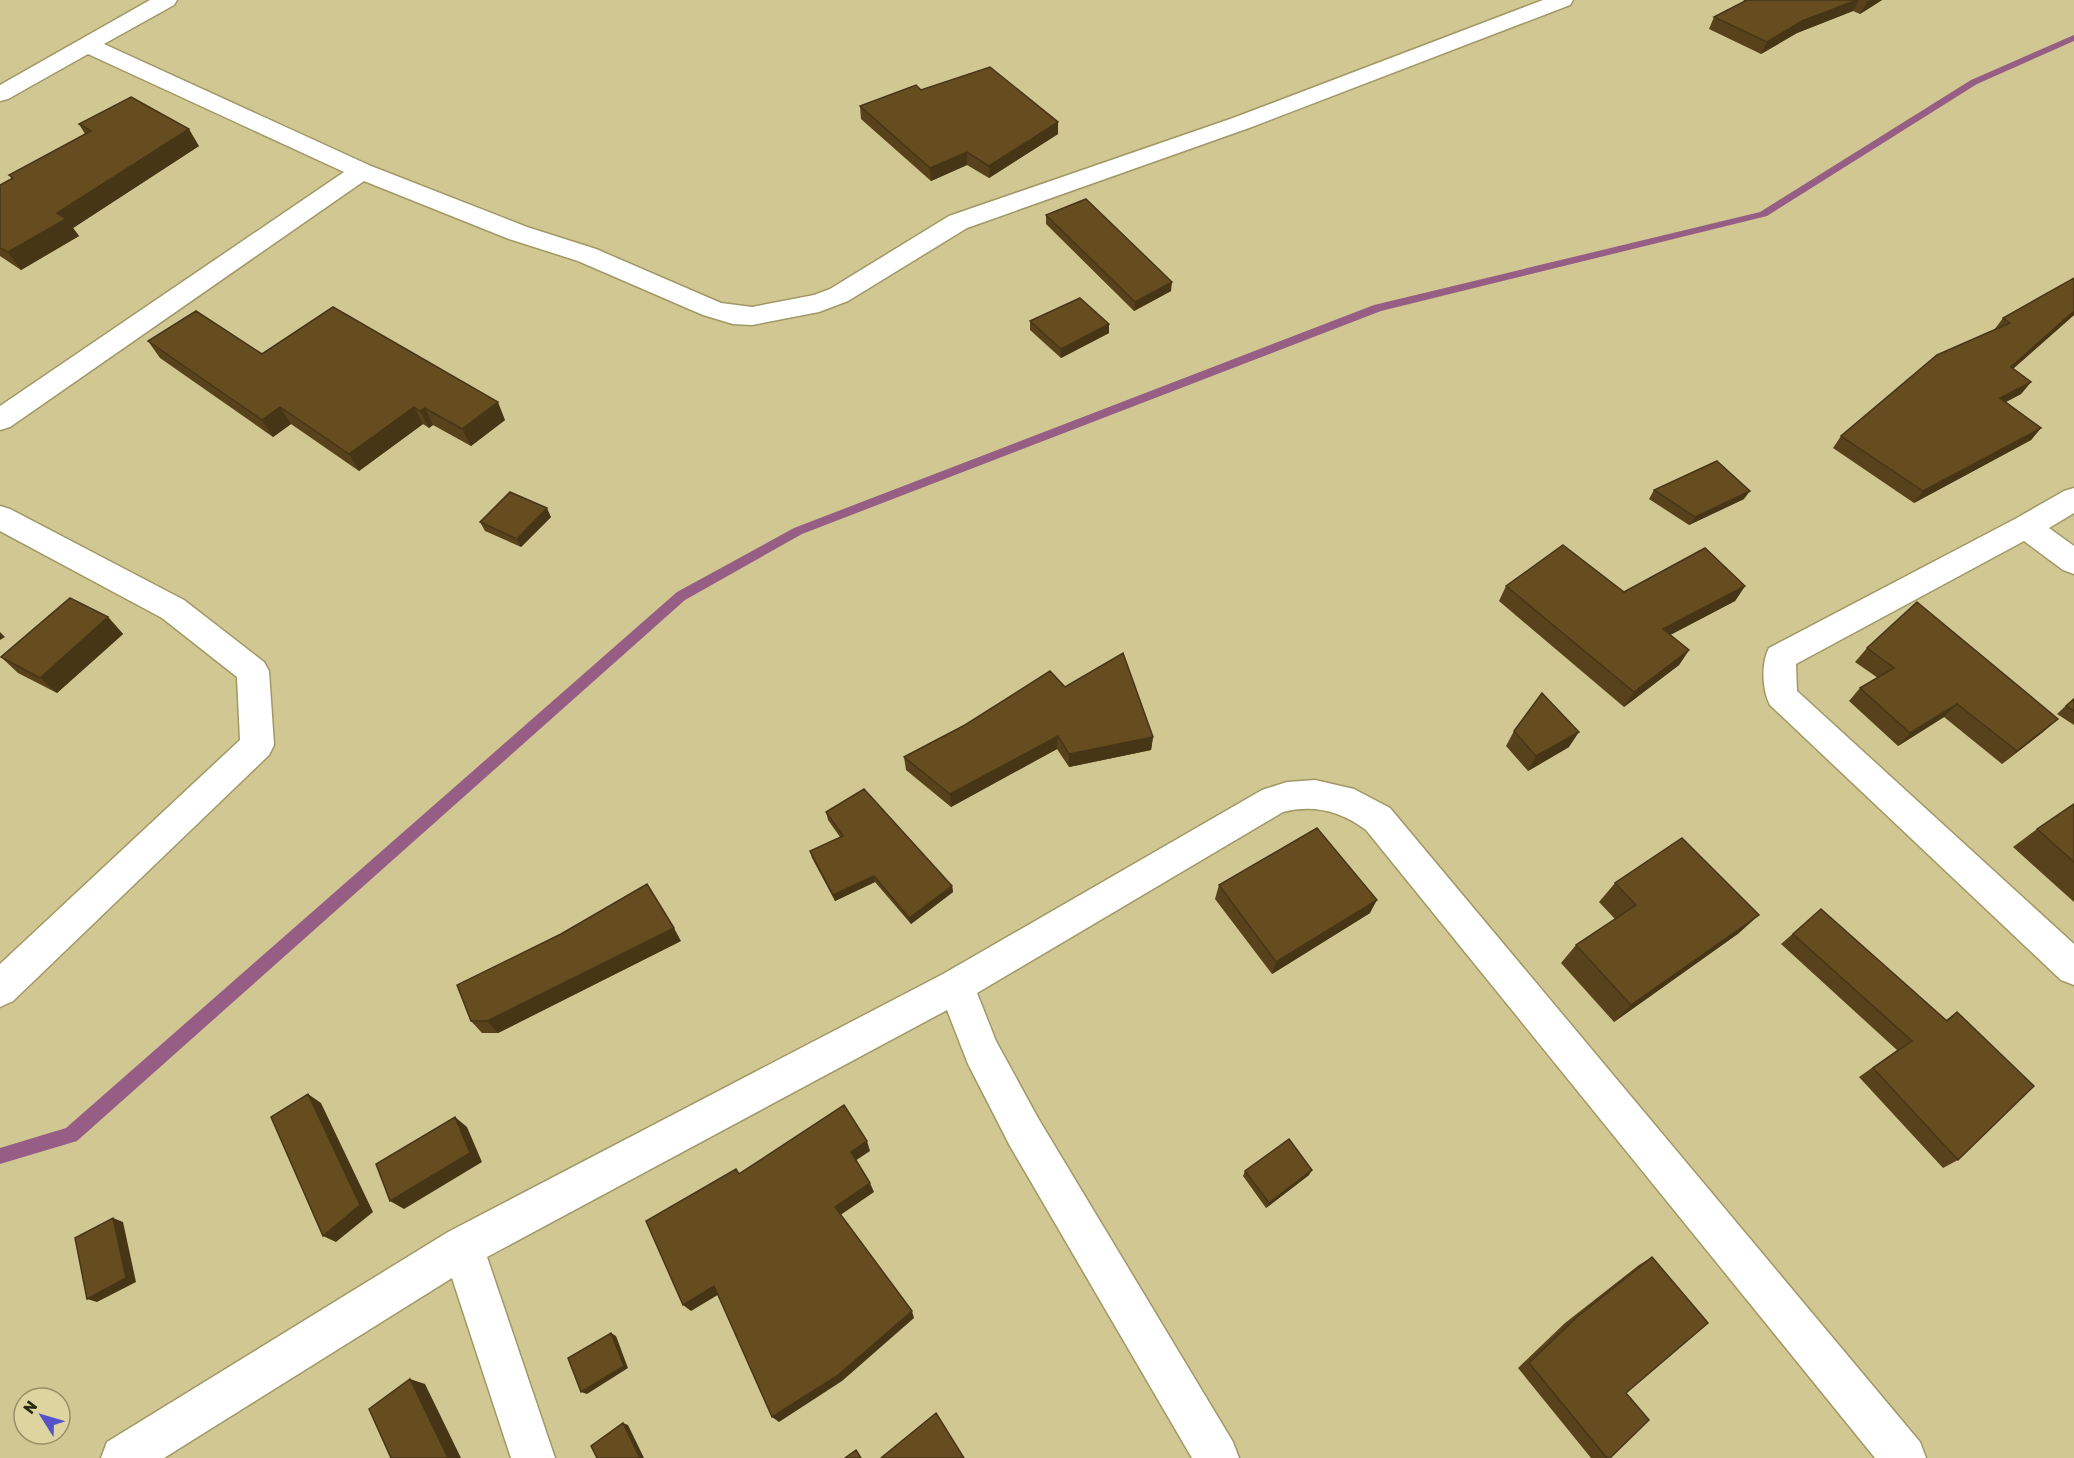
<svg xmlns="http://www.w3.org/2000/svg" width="2074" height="1458" font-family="Rubik,sans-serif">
<rect width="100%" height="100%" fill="#d0c792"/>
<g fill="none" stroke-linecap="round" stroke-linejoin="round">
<path fill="#975e85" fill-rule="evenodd" d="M2074 35V41L1977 84 1767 216 1381 311 802 534 685 600 77 1141 0 1164V1148L66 1128 677 592 794 528 1374 305 1760 212 1971 80Z"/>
<defs>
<path id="street" d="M150 0H177L174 5 104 44 371 166 527 227 596 249 721 303 752 307 814 295 830 289 949 216 1233 118 1543 0H1573L1570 5 1249 128 967 228 848 301 819 312 752 325 733 324 703 315 578 261 509 239 364 181 10 427 0 430V406L344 172 88 54 8 99 0 101V85Z
M2074 488V513L2049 528 2074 546V574L2063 570 2024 541 1796 664 1797 691 2074 944V985L2061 980 1770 705C1762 690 1761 663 1769 648L2015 519 2064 491Z
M0 506 10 509 184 600 264 662 269 671 274 745 269 755 13 1001 0 1007V964L240 740 237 677 162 618 0 531Z
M1315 780 1354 789 1390 808 1920 1442 1926 1458H1875L1366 830C1341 811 1313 804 1283 812L977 993 996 1041 1038 1118 1233 1442 1239 1458H1192L1010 1146 968 1064 947 1010 487 1257 555 1458H511L452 1278 164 1458H101L107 1442 448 1232 943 974 1262 790 1287 782Z"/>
</defs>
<use href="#street" stroke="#a19865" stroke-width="3"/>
<use href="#street" fill="#fff" fill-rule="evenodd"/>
</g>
<path fill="#58421c" d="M1744 0H1882L1860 14 1853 11 1797 33 1761 54 1709 29 1714 17 1743 2Z
M921 90 1058 134 989 178 967 165 931 181 861 119 860 106Z
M79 124 199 146 73 228 79 236 21 270 0 256V185L12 179 9 175 85 134Z
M1046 215 1171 291 1134 311 1046 224Z
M2074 278V315L2013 369 2031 382 2021 394 2006 402 2041 428 2031 440 1914 503 1833 448 1841 436 1994 330 2003 318Z
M1030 321 1109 324V333L1061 358 1030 330Z
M148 341 262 354 505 420 471 446 433 425 429 428 423 424 359 471 291 424 273 437 160 358Z
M1654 490 1744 499 1689 525 1649 499Z
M551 517 521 547 485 531 480 522Z
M1506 586 1624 592 1745 586 1735 601 1670 635 1689 650 1679 665 1624 707 1499 601Z
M108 617 123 634 57 693 18 673 1 657Z
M1867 648 2043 732 2002 764 1944 717 1898 746 1849 701 1860 688 1878 678 1855 662Z
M1065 687 1153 737 1151 750 1069 767 1057 749 951 807 906 770 904 757Z
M2074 698V725L2057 714Z
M1514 731 1569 747 1528 771 1506 746Z
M2074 804V902L2013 847 2037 829Z
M826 812 952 886 953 892 911 924 875 882 835 901 812 858 810 851 840 837 828 820Z
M1615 883 1739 933 1614 1022 1561 963 1576 945 1615 919 1599 902Z
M1219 885 1370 913 1272 974 1215 899Z
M1821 909 1946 1020 1957 1012 1958 1160 1943 1168 1859 1077 1897 1050 1781 944Z
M681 941 498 1033H482L471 1021Z
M1245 1171 1309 1175 1266 1208 1243 1176Z
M1652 1257 1610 1458H1591L1518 1368 1565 1323 1639 1265Z"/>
<path fill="#473616" d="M1857 0H1859L1853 11 1797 33 1761 54 1767 42 1802 21Z
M1870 0H1882L1860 14 1867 2Z
M1058 122V134L989 178V166Z
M189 129 199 146 73 228 79 236 21 270 8 252 57 213Z
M967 152V165L931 181 930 168Z
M1172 282 1171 291 1134 311 1135 302Z
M2074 311V315L2001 379 2011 367Z
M1109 324V333L1061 358V349Z
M2031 382 2021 394 1990 410 2000 398Z
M498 402 505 420 471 446 462 429Z
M280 407 291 424 273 437 262 420Z
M414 407 423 424 359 471 349 454Z
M425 408 433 425 429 428 420 411Z
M2041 428 2031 440 1914 503 1923 491Z
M1750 491 1744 499 1689 525 1695 517Z
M547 508 551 517 521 547 517 539Z
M1745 586 1735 601 1653 644 1663 629Z
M108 617 123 634 57 693 40 678Z
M0 632 5 637 0 640Z
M1689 650 1679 665 1624 707 1634 692Z
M1957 704 1944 717 1898 746 1910 733Z
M2058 719 2043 732 2002 764 2017 751Z
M1579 732 1569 747 1528 771 1536 756Z
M1058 736 1057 749 951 807 950 794Z
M1153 737 1151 750 1069 767V754Z
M874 876 875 882 835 901 833 895Z
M952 886 953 892 911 924 909 918Z
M1377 900 1370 913 1272 974 1276 962Z
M1759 915 1739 933 1614 1022 1631 1005Z
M674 928 681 941 498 1033 487 1021Z
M308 1094 321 1103 373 1212 336 1242 323 1236Z
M455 1117 467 1127 482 1162 404 1209 390 1201Z
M867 1141 870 1151 855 1161 851 1152Z
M1312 1170 1309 1175 1266 1208 1269 1203Z
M870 1183 874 1192 839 1216 835 1207Z
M113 1218 123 1222 136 1282 97 1302 87 1299Z
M714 1286 721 1293 691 1311 683 1305Z
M912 1311 914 1318 842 1381 779 1422 772 1417Z
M611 1333 616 1336 628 1368 587 1394 581 1392Z
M410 1379 425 1384 461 1458H448Z
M623 1423 628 1425 644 1458H640Z"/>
<path fill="#664d20" stroke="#473616" stroke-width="1.5" d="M1747 0H1857L1802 21 1767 42 1714 17Z
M990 67 1058 122 989 166 967 152 930 168 860 106 916 85 921 90Z
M131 97 189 129 57 213 66 219 8 252 0 248V185L13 178 9 175 91 131 79 124Z
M1086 199 1172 282 1135 302 1046 215Z
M2074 278V311L2011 367 2031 382 2000 398 2041 428 1923 491 1841 436 1937 355 2010 323 2003 318Z
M1080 298 1109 324 1061 349 1030 321Z
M333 307 498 402 462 429 425 408 420 411 414 407 349 454 280 407 262 420 148 341 196 311 262 354Z
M1717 461 1750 491 1695 517 1654 490Z
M510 492 547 508 517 539 480 522Z
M1563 545 1624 592 1705 548 1745 586 1663 629 1689 650 1634 692 1506 586Z
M70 598 108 617 40 678 1 657Z
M1917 602 2058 719 2017 751 1957 704 1910 733 1860 688 1894 668 1867 648Z
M1123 653 1153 737 1069 754 1058 736 950 794 904 757 965 725 1050 671 1065 687Z
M1542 693 1579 732 1536 756 1514 731Z
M2074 699V711L2066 706Z
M864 789 952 886 909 918 874 876 833 895 810 851 843 836 826 812Z
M2074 804V862L2037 829Z
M1317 828 1377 900 1276 962 1219 885Z
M1682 838 1759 915 1631 1005 1576 945 1636 905 1615 883Z
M647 884 674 928 487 1021H471L457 985 561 934Z
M1821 909 1947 1021 1957 1012 2034 1086 1958 1160 1873 1068 1912 1041 1793 934Z
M308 1094 360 1205 323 1236 271 1117Z
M844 1105 867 1141 851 1152 870 1183 835 1207 912 1311 837 1376 772 1417 714 1286 683 1305 646 1221 736 1169 739 1174Z
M455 1117 470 1153 390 1201 376 1164Z
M1289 1139 1312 1170 1269 1203 1245 1171Z
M113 1218 126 1278 87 1299 75 1238Z
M1652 1257 1708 1323 1626 1393 1649 1420 1610 1458H1607L1529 1363 1577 1317Z
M611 1333 624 1366 581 1392 568 1358Z
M410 1379 448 1458H391L369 1409Z
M936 1413 964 1458H881Z
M623 1423 640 1458H597L591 1446Z
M856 1450 861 1458H845Z"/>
<g transform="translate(42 1416) rotate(307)"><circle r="28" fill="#ded49f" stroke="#979067" stroke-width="1.5"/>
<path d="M0-4.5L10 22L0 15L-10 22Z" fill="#5653ca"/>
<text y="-9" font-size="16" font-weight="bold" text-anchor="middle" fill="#2d2914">N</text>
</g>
</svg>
